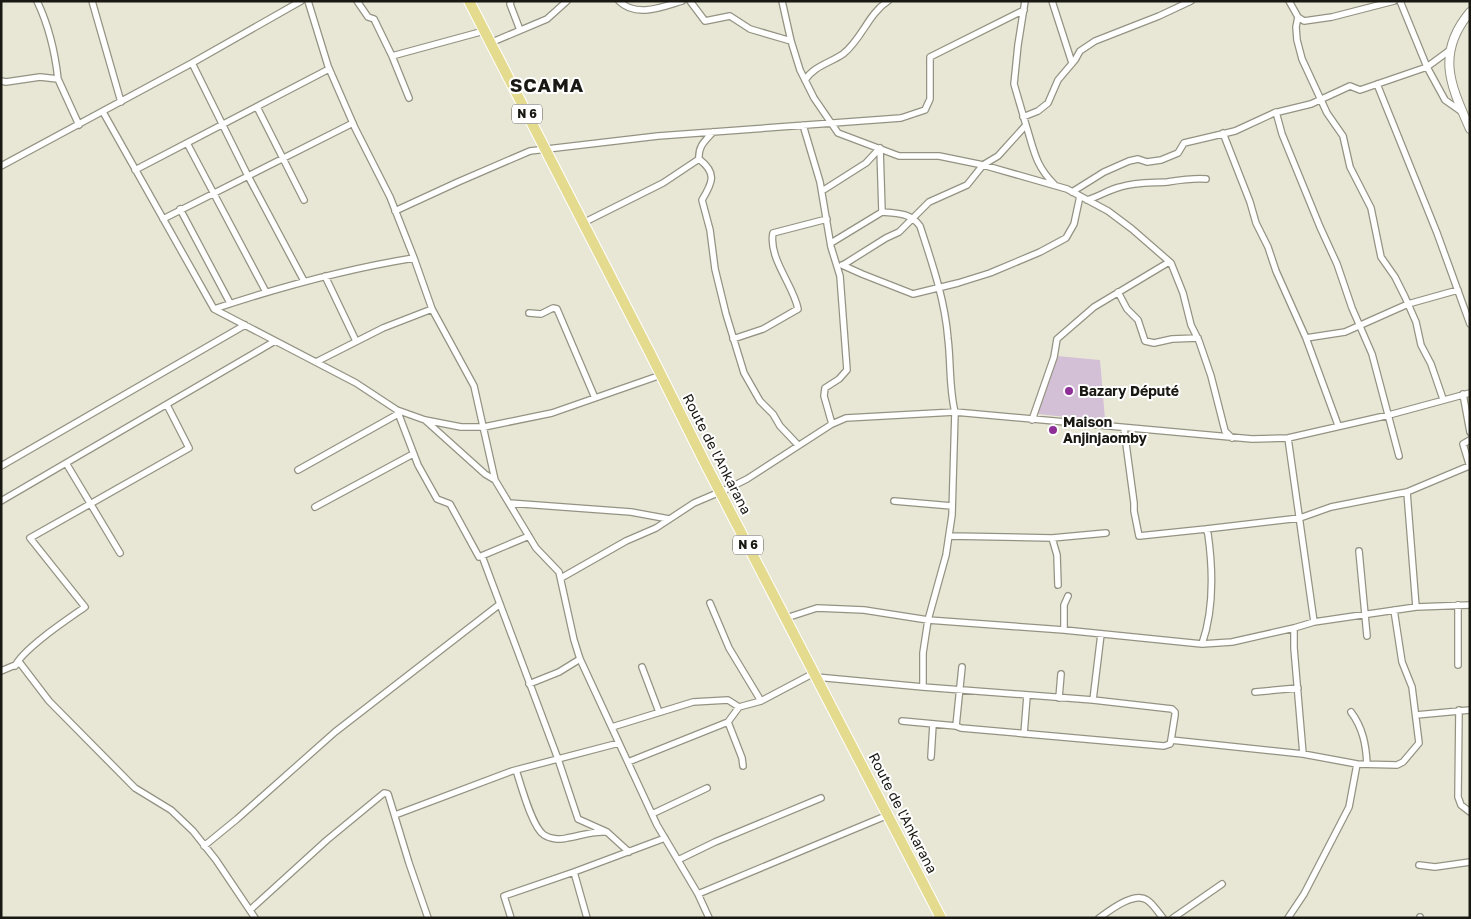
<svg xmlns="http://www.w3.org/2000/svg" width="1471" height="919" font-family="'Golos Text',sans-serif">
<rect width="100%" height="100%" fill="#e8e7d6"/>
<path fill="#d4c0d6" d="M1057 356 1100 360 1105 419 1075 418 1038 414Z"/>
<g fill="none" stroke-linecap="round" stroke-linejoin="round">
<defs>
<path id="minor" d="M37 1C49 26 55 52 58 79
M92 1 121 102
M357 1 368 17 374 19 392 56
M511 1 510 4 520 30
M619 1C636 18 662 7 682 1
M690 1 705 21 730 16 750 29 791 41
M782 1 791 41 800 70 814 98 838 133 899 156H939L983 165 1067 189 1108 211 1132 229 1171 263 1183 293 1191 325 1199 341 1211 376 1225 431 1232 438
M1052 1 1072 63
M1289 1 1298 17 1304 21 1332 17 1394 1
M1400 1 1427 67 1445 100 1462 112
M1298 17 1296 27 1297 40 1302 59 1327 113 1343 136 1350 167 1371 208 1381 257 1395 277 1405 297 1416 322 1421 345 1431 364 1443 399
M490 43 547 19 567 1
M192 63 248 176 304 281
M805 80C814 66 830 63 843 54 862 39 868 14 888 1
M1 81 6 82 40 77 58 79 79 125
M1377 84 1437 233 1470 324
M409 98 392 56 484 31
M257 107 304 200
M103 112 214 309 356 383 397 410 425 420 461 427H484L552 413 661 375
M1276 112 1282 134 1320 227 1337 264 1352 308 1372 354 1399 456
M1023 117 1038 111 1048 103 1058 80 1075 60 1080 51 1095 41 1159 16 1191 1
M803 125 820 182 831 247 840 276 847 370 839 379 825 388 824 396 832 424
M1026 125C1034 150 1035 165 1054 184
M713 132C705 141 698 146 699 159 717 173 713 182 702 200L710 230 715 269 726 314 744 373 760 401 773 414 780 426 798 445
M1223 133 1250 202 1256 223 1268 247 1276 271 1306 338 1338 425
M187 143 266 292
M1 166 192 63 301 1
M135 170 329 69
M822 191 866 163 880 148
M1072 192 1104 172 1129 161 1138 159 1147 162 1161 160 1178 153 1184 143 1235 131 1274 113 1311 104 1350 86 1360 90 1427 67 1450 50
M1087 200C1098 197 1108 190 1120 187 1135 182 1151 183 1167 182 1180 180 1192 178 1206 179
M180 209 230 303
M395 211 458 182 530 151 658 136 901 118 925 110 930 99V57L1024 10
M163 219 353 123
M583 223 663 183 699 159
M831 243 882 212 880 148
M414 258 432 309
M842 265 862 274 913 294 958 283 990 273 1040 252 1066 238 1074 224 1080 196
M843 265 886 238 899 232 929 202 967 185 983 165 998 156 1026 125 1014 84 1018 45 1025 1
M325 276 356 341
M1118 292 1127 309 1138 320 1145 341 1154 343 1172 339 1198 338
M214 309C280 287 346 269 414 258L390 197 355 128 328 66 308 1
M529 313 541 314 553 308 557 309 595 398
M1306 338 1345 332 1408 304 1458 290
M733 339 763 329 798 309C794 286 768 258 773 233L827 219
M316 362 383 328 432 309 474 386 495 480
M1463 394 1470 432
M397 410 418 465 437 499 450 504 479 557 529 536
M425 420 485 474 495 480 536 548 559 572 574 640 580 659 657 825 698 894 888 815
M1032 420 1054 357 1057 339 1094 307 1169 262
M1124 429 1134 503V511L1139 536 1206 529 1208 534C1213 570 1214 610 1202 644
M1288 438 1314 622
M1470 440 1463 444 1470 467
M66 463 120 553
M1 466 245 325
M298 470 398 414
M1407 492 1416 607
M1 501 275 341
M894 501 952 506
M509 503 631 512 669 519
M315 507 413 454
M1206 529 1300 518 1331 507 1407 492 1469 466
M949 536 1052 538 1106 533
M1052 538 1057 555 1058 585
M1359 551 1367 636
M482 556 558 759 578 819 607 832 629 852
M561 578 626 541 656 528 694 503 727 489 747 479 832 424 846 418 955 412C949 388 951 364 948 339 945 300 932 263 920 226 911 213 897 213 882 212
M710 603 729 648 761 701
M1458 605V665
M786 618 817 608 864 610 928 620 1064 630 1202 644 1232 642 1294 628 1314 622 1416 607 1470 605
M1294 628V648L1303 754
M1064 630V605L1068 596
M15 666C24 648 68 619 85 607L30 538 189 448 167 405
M642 667 659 712
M962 667 956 726 961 728 1164 746 1170 744 1171 740
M1 671 20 663 49 701 135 788 171 810 193 831 216 860 255 918
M816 677 923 687V653L928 620 946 555 952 515 955 412 1252 439 1288 438 1389 415 1470 393
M529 684 559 672 580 659
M923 687 1093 700 1172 709 1175 712V715L1171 740 1303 754 1357 764 1397 765 1403 762 1419 743 1412 687 1402 662 1394 610
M1255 692 1298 688
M1059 698 1061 674
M1093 700 1101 634
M1459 710 1458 797 1461 805 1470 812
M1351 712C1363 728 1366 745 1367 764
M1416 715 1470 710
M902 721 956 726
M612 727 693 702 728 700 739 707
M1024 734 1027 696
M931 757 933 724
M628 762 728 722
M743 766 742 758 728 722 739 707 761 701 814 673
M516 770C521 785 532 827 544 835 550 839 560 840 567 838 580 836 592 831 605 832
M652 814 707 788
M395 815 512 771 619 743
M204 846 237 819 335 732 500 604
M678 860 715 842 821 798
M1419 865 1435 867 1470 862
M698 894 709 918
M250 910 327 840 384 793 388 794 409 863 428 918
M1420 917V918
M511 918 504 896 574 872
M587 918 574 872 665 838
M1099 918C1109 911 1134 891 1147 900 1153 904 1158 912 1163 918
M1173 918 1222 884
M1288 918 1304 894 1349 807 1357 764"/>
<path id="tertiary" d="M1470 12C1435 54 1451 86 1470 129"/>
<path id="primary" d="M469 1 650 353 706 465 941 918"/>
</defs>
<use href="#minor" stroke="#949383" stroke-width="8"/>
<use href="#tertiary" stroke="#949383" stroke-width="10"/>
<use href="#primary" stroke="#fff" stroke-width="12"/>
<use href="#minor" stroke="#fff" stroke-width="5.5"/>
<use href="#tertiary" stroke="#fff" stroke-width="8"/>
<use href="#primary" stroke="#e5db8e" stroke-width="10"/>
</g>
<g fill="#8e2f98" stroke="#fff" stroke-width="2">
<circle cx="1069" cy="391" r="5"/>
<circle cx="1053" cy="430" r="5"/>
</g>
<g text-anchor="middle" stroke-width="4" stroke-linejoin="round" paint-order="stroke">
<g fill="#fff" stroke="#5e5d59" stroke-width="1">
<rect x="512" y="104.5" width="30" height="19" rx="4"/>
<rect x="733" y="535.5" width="30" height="19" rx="4"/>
</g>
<g font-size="12" font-weight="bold" fill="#191812">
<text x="527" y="118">N 6</text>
<text x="748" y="549">N 6</text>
</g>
<g font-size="14" font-weight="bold" fill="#191812" stroke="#fff" text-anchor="start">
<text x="1079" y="396">Bazary Député</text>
<text x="1063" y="427">Maison<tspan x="1063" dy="16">Anjinjaomby</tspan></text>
</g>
<g font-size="14" fill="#191812" stroke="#fff">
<text transform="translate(717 454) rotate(63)" y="5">Route de l'Ankarana</text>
<text transform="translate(903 813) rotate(63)" y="5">Route de l'Ankarana</text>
</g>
<g font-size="19" font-weight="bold" letter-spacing="1" fill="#191812" stroke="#fff">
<text x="547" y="92">SCAMA</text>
</g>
</g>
<rect width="1471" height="919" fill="none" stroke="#191812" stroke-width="5"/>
</svg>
